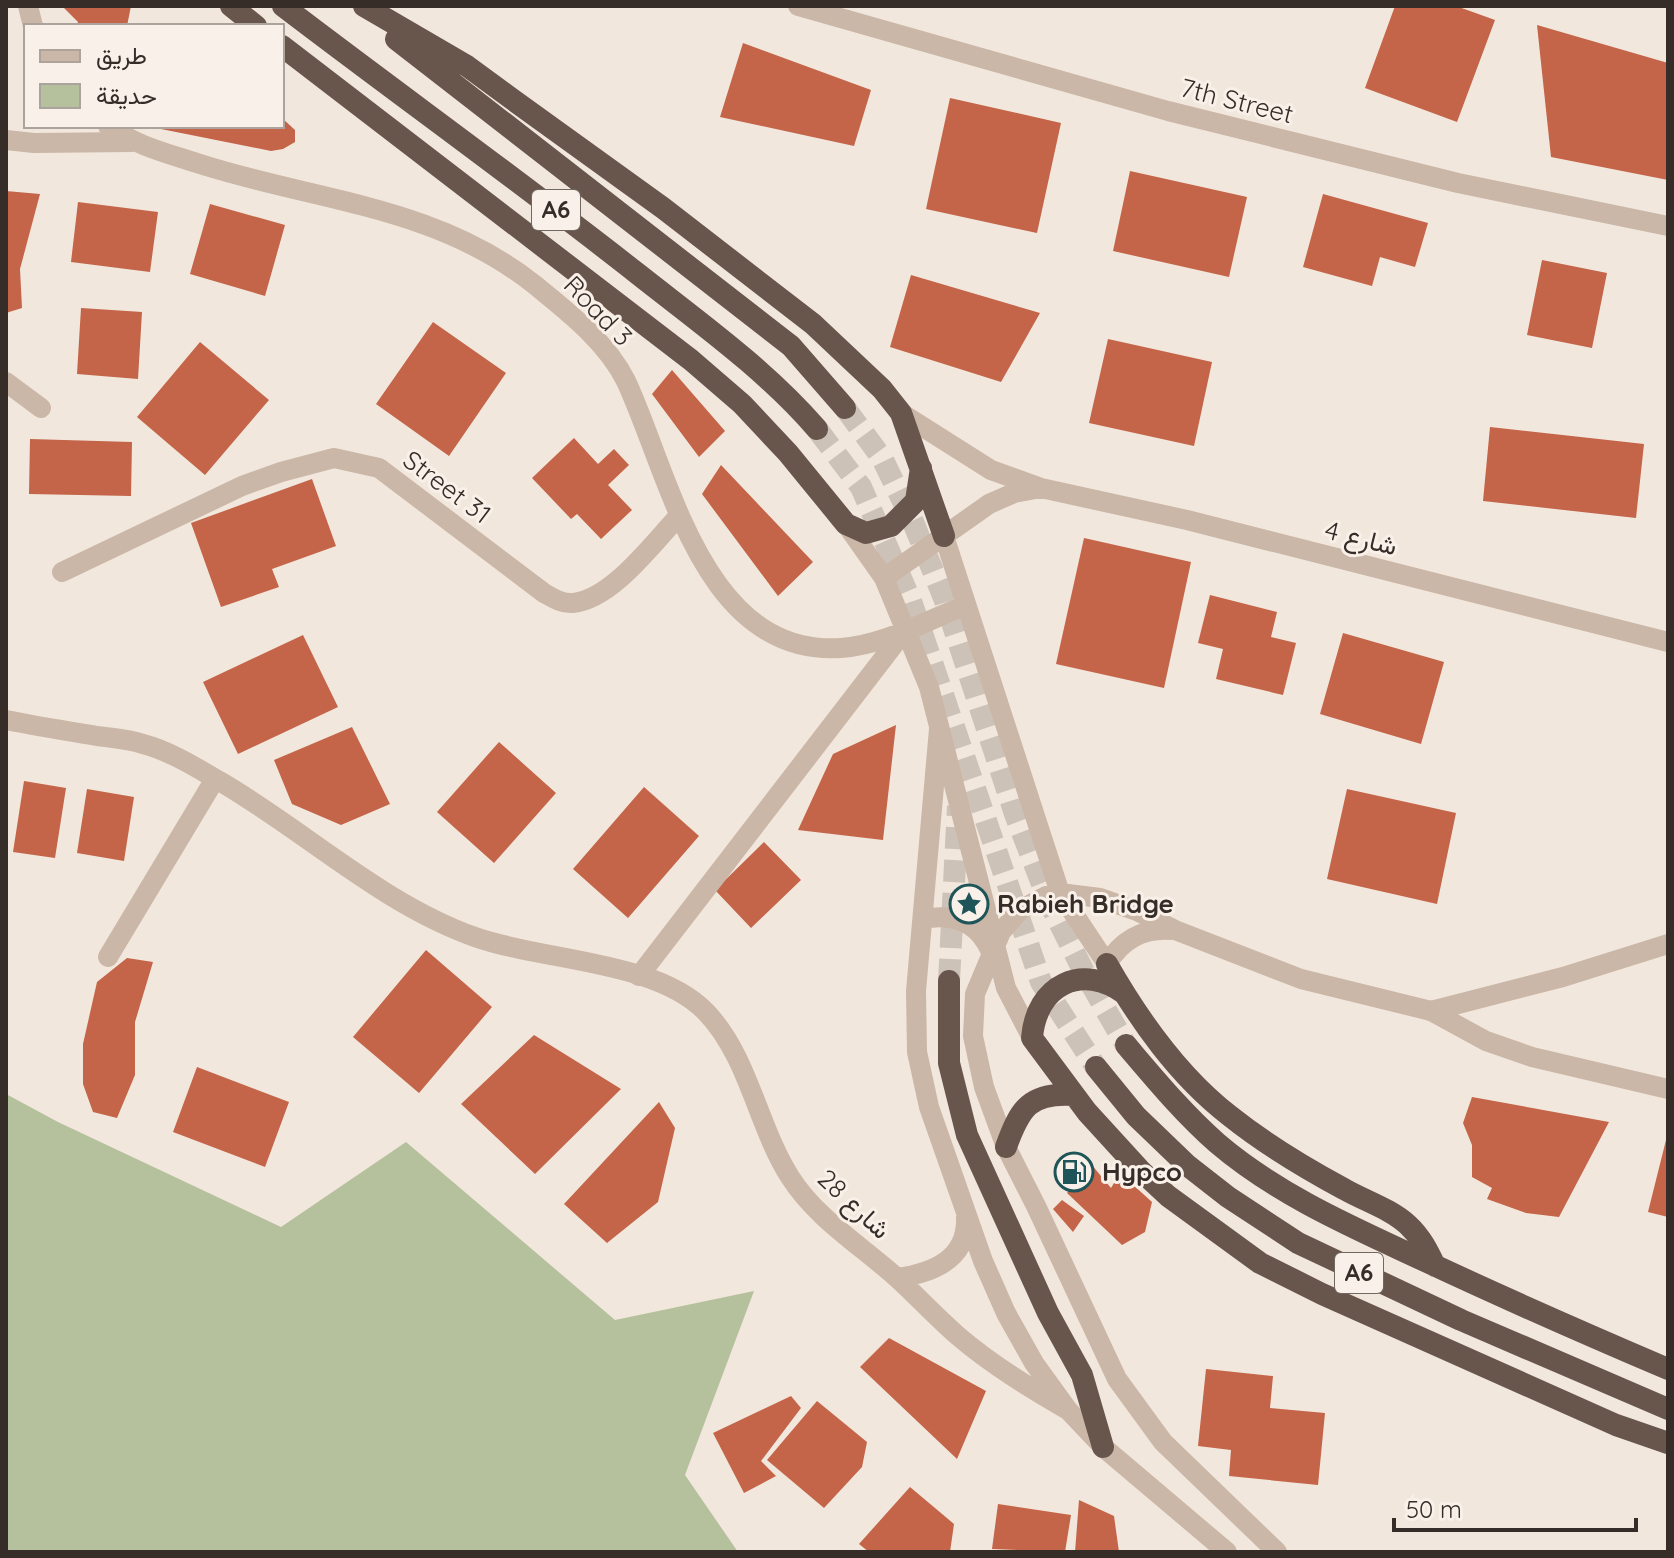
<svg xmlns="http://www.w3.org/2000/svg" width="1674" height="1558" font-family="Quicksand,Vazirmatn,sans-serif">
<rect width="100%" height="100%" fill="#f2e7dc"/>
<path fill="#b5c19d" d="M6 1094 58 1122 281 1227 406 1142 615 1320 754 1291 685 1475 738 1552H6Z"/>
<path fill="#c46448" d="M62 6H131L127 26H77L78 22Z
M1395 6H1456L1495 20 1457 122 1365 88Z
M1537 25 1668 63V180L1551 157Z
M743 43 871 90 854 146 720 117Z
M950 98 1061 123 1037 233 926 209Z
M282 118 295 130V142L283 149 271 151 151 127 282 126Z
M1130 171 1247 197 1229 277 1113 251Z
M6 191 40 194 20 269 22 308 6 313Z
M1323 194 1428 223 1415 267 1380 257 1372 286 1303 267Z
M78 202 158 212 150 272 71 262Z
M210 204 285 225 265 296 190 274Z
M1542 260 1607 273 1592 348 1527 335Z
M911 275 1040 313 1001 382 890 347Z
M81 308 142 312 138 379 77 374Z
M433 322 506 373 449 456 376 404Z
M1108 339 1212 362 1194 446 1089 423Z
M200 342 269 400 205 475 137 417Z
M672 370 725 431 699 457 652 394Z
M1490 427 1644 444 1636 518 1483 501Z
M574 438 598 464 614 449 629 465 608 485 632 510 601 539 577 514 571 519 532 478Z
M30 439 132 442 131 496 29 494Z
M721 465 813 562 778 596 702 494Z
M312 479 336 546 272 569 279 587 221 607 191 523Z
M1084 538 1191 562 1164 688 1056 664Z
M1210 595 1277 612 1271 637 1296 643 1283 695 1216 679 1223 649 1198 643Z
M1343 633 1444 662 1421 744 1320 714Z
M303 635 338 707 238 754 203 682Z
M896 725 883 840 798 830 833 754Z
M352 727 390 804 341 825 292 804 274 760Z
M499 742 556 793 494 863 437 812Z
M24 781 66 788 55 858 13 852Z
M644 787 699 836 628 918 573 869Z
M87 789 134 797 124 861 77 853Z
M1347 789 1456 813 1437 904 1327 879Z
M764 842 801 880 751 928 715 890Z
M426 950 492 1007 419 1093 353 1037Z
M127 958 153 962 135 1022V1075L117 1118 93 1112 83 1084V1044L97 982Z
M534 1035 621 1089 535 1174 461 1104Z
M197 1067 289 1102 265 1167 173 1132Z
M1472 1097 1609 1122 1559 1217 1526 1213 1487 1199 1492 1188 1472 1177V1145L1463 1123Z
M659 1102 675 1128 658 1202 607 1243 564 1204Z
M1667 1136H1668V1217L1648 1212Z
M1091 1164 1111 1188 1120 1173 1152 1202 1145 1232 1122 1245 1067 1193Z
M1062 1200 1084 1216 1073 1232 1053 1209Z
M889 1338 986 1391 957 1459 860 1367Z
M1206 1369 1273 1376 1270 1408 1325 1413 1318 1485 1229 1476 1231 1450 1198 1446Z
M791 1396 801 1408 761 1461 776 1476 744 1493 713 1433Z
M817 1401 867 1442 862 1467 824 1508 767 1460Z
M910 1487 954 1524 950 1552H869L859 1544Z
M1079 1500 1114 1516 1119 1552H1075Z
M998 1504 1071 1515 1065 1552 992 1549Z"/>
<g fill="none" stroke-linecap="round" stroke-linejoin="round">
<path stroke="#cdc2b8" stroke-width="22" stroke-dasharray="22 11" stroke-linecap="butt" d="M845 408 882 458 913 522 944 598 1015 814 1049 902 1083 970 1126 1045
M817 429 861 487 911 601 1041 982 1096 1067
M949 981 958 806"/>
<path stroke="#cab7a8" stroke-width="20" d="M798 6 1168 111 1458 183 1668 226
M6 140 34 143 132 142
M6 382 41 408
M62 572 242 486 281 472 334 458 379 468 544 593C553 598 562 604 573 603 612 599 652 544 678 517
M108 957 215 779
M639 976 906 629
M1431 1011 1486 1041 1532 1057 1668 1089"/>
<path stroke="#cab7a8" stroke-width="20" d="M28 6 33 26
M108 126C138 146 163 152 197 163 313 201 435 205 535 285 567 311 607 342 626 381 670 475 703 657 841 648 884 645 926 621 966 605
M901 413 991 470 1041 488 1187 520 1668 642
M846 524 884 578 929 687 1006 988 1032 1038
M944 536 1060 893 1107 964C1122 940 1142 928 1171 930
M884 578 989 504 1014 493 1041 488
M6 720C36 726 67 731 97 736 112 738 129 739 143 744 170 751 197 768 221 782 305 831 382 904 475 937 542 961 656 960 706 1012 749 1057 757 1125 790 1177 816 1218 860 1245 896 1277 917 1296 936 1317 958 1336 992 1365 1030 1388 1068 1410
M939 729 916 991 917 1052 929 1107 983 1261 1006 1313 1034 1363 1068 1410 1103 1447 1227 1552
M923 919C953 913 977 921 990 950
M897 1278C933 1273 968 1259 966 1217
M1277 1552 1163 1442 1117 1379 1036 1206 1006 1147 984 1087 973 1036 975 994 1001 932 1020 910 1046 896 1060 893 1100 898 1137 911 1175 930 1301 979 1431 1011 1563 977 1668 944"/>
<path stroke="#68564d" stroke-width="22" d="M231 6 256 26
M283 6C401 96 521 182 638 274 700 323 765 369 817 429
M364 6 467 66 512 99 663 208 813 324 882 389 901 413 944 536
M396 39 791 346 845 408
M282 46 691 360 742 404 788 453 846 524 866 533 891 526 916 501 921 468
M1107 964C1139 1020 1178 1076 1230 1116 1265 1144 1305 1168 1344 1189 1365 1201 1391 1209 1408 1225 1421 1237 1428 1251 1435 1266
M949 981V1063L967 1135 1048 1313 1082 1375 1103 1447
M1125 994C1082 962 1036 985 1032 1038L1087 1112 1140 1170 1168 1196 1260 1263 1322 1294 1616 1425 1668 1443
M1126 1045C1155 1079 1183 1113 1217 1143 1278 1195 1352 1227 1423 1260 1504 1298 1586 1334 1668 1369
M1096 1067 1136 1116 1187 1165 1228 1197 1298 1243 1461 1320 1668 1409
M1006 1147C1020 1108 1030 1092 1074 1095"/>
</g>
<defs>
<symbol id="sight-ring" viewBox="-11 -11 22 22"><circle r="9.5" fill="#f9f1e9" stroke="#1f5558" stroke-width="1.5"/><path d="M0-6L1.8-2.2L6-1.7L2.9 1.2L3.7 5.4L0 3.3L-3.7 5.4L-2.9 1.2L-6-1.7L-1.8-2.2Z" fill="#1f5558"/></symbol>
<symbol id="fuel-ring" viewBox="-11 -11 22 22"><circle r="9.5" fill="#f9f1e9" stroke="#1f5558" stroke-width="1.5"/><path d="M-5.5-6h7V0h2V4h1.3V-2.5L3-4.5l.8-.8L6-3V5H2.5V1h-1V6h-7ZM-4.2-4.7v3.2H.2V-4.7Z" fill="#1f5558"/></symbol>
</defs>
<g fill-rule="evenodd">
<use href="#sight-ring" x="947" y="882" width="44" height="44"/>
<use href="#fuel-ring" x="1052" y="1150" width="44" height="44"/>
</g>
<g text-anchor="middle" stroke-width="6" stroke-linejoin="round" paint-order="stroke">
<g fill="#f9f1e9" stroke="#716862" stroke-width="2">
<rect x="532" y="190" width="48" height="40" rx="6"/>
<rect x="1335" y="1253" width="48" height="40" rx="6"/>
</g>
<g font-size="24" font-weight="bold" fill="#372d28">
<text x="556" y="218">A6</text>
<text x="1359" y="1281">A6</text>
</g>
<g font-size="26" fill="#372d28" stroke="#f9f1e9">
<text transform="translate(1237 101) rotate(14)" y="9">7th Street</text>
<text transform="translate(598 311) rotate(46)" y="9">Road 3</text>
<text transform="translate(447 487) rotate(37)" y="9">Street 31</text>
<text transform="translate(1361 538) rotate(14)" y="9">شارع 4</text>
<text transform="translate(854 1204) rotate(43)" y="9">شارع 28</text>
</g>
<g font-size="26" font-weight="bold" fill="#372d28" stroke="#f9f1e9" text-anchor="start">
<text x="997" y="913">Rabieh Bridge</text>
<text x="1102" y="1181">Hypco</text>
</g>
</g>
<rect width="1674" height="1558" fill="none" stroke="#372d28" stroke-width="16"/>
<rect x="24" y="24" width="260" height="104" fill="#f9f1e9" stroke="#aba39c" stroke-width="2"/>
<rect x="40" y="50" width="40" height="12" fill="#cab7a8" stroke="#aba39c" stroke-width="2"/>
<text x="96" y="64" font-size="24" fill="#372d28">طريق</text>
<rect x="40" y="84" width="40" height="24" fill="#b5c19d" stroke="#aba39c" stroke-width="2"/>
<text x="96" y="104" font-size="24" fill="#372d28">حديقة</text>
<path d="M1394 1518v12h242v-12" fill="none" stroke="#372d28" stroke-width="4"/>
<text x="1406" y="1518" font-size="24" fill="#372d28" stroke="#f9f1e9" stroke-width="6" paint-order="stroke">50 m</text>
</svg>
